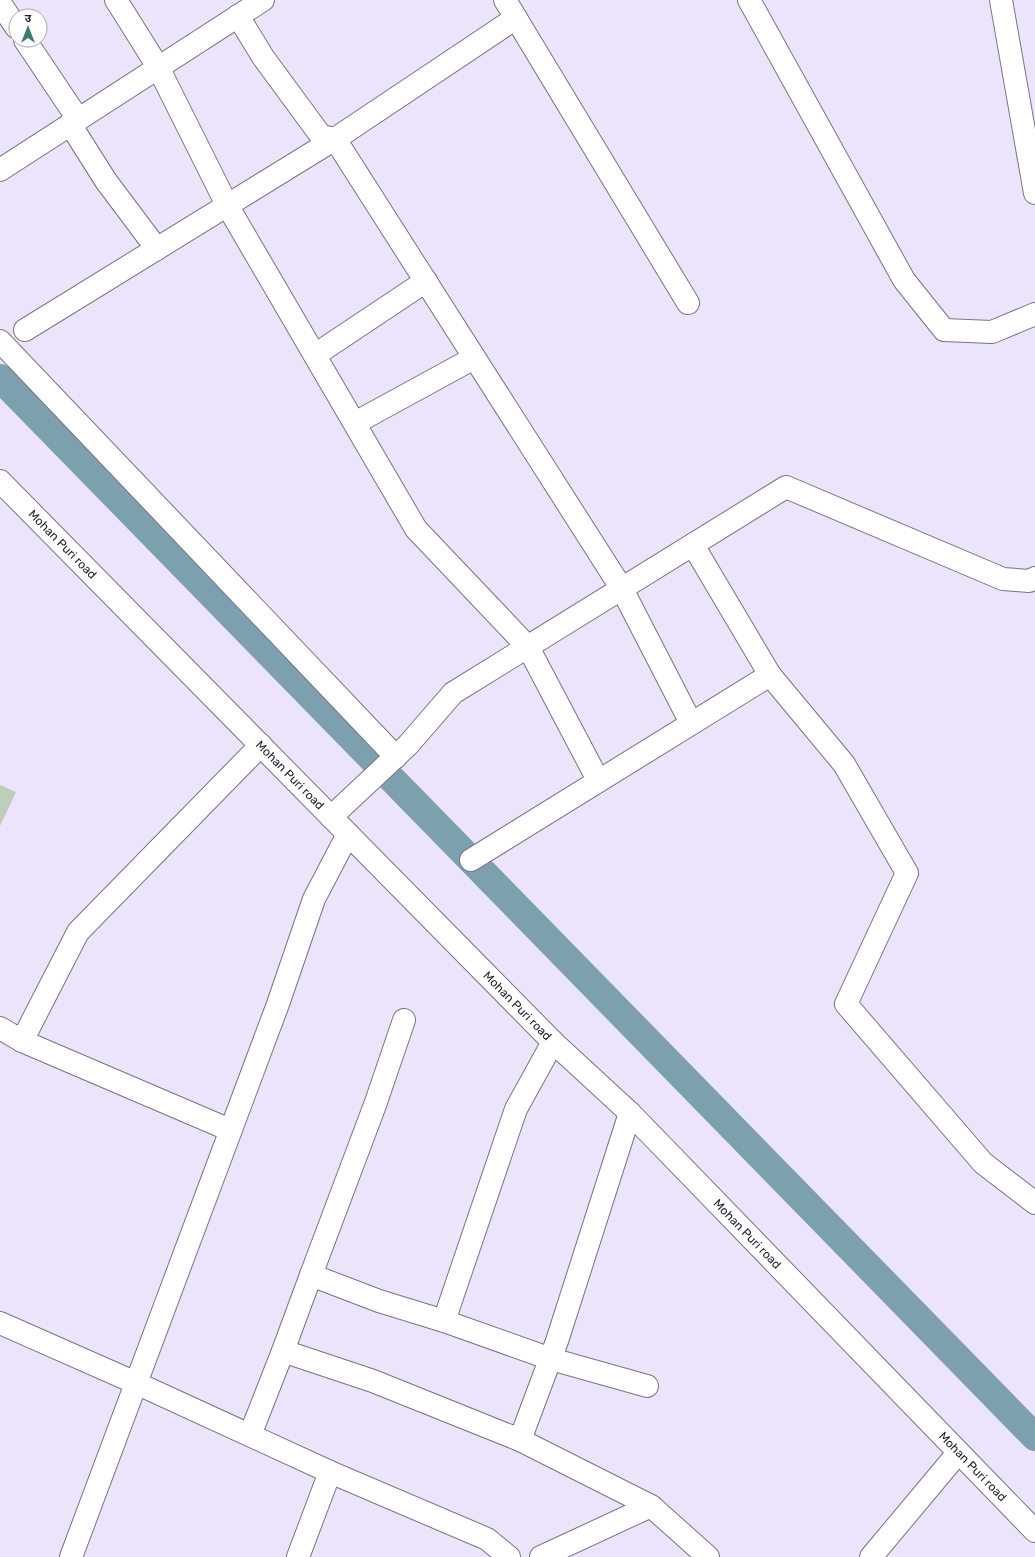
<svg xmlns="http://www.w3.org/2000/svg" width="1035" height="1557" font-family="Rubik,'Noto Sans Devanagari',sans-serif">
<rect width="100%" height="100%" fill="#ebe4fa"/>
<path fill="#bdceba" d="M0 785 16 792 0 826Z"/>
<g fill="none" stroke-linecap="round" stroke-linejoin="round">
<path stroke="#7da0ae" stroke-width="28" d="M0 378 1035 1437"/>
<defs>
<g id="minor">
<path d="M116 0 158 67 227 205 416 529 528 647 598 780"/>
<path d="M505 0 688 303"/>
<path d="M749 0 904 280 944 330 992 332 1035 314"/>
<path d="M1001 0 1035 193"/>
<path d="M0 3 16 27"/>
<path d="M238 16 263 57 321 136 335 139 516 18"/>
<path d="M25 40 78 119"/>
<path d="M70 124 106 181 157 249"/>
<path d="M0 170 263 0"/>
<path d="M25 330 335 139 622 589 691 723"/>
<path d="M0 341 396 757"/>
<path d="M315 355 426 281"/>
<path d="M355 423 474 358"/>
<path id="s1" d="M0 481 553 1042 630 1113 1035 1531"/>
<path d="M693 545 770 675 844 764 907 873 846 1004 983 1163 1035 1203"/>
<path d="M331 817 408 745 453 693 786 487 1003 579 1029 581 1035 578"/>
<path d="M471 860 770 675"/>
<path d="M404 1020 375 1105 311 1275 379 1301 444 1321 551 1359 647 1386"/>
<path d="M0 1028 22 1041"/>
<path d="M230 1130 22 1041 78 932 261 745"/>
<path d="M444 1321 516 1109 553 1042"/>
<path d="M0 1323 136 1383 330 1472 487 1539 509 1557"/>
<path d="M283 1351 373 1381 520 1440"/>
<path d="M250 1435 283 1351 311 1275"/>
<path d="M651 1506 708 1557"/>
<path d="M71 1557 278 1004 314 899 348 834"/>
<path d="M298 1557 330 1472"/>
<path d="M541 1557 651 1506 520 1440 557 1341 630 1113"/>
<path d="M871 1557 958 1453"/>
</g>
</defs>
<use href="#minor" stroke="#797386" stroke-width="24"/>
<use href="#minor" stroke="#fff" stroke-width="22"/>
</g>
<g text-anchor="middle" stroke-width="3" stroke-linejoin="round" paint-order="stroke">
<g font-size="12" fill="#201d25" stroke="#fff">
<text dy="4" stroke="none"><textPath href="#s1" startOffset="89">Mohan Puri road</textPath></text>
<text dy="4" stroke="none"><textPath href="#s1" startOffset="413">Mohan Puri road</textPath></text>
<text dy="4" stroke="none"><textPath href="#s1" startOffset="737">Mohan Puri road</textPath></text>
<text dy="4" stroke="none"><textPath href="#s1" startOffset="1061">Mohan Puri road</textPath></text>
<text dy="4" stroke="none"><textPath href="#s1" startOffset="1385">Mohan Puri road</textPath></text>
</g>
</g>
<g transform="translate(28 28)"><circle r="19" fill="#ffffff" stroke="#a6a5a8"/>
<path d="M0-3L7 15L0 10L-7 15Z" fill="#3a7d6f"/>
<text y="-6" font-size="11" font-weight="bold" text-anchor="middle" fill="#201d25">उ</text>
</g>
</svg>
